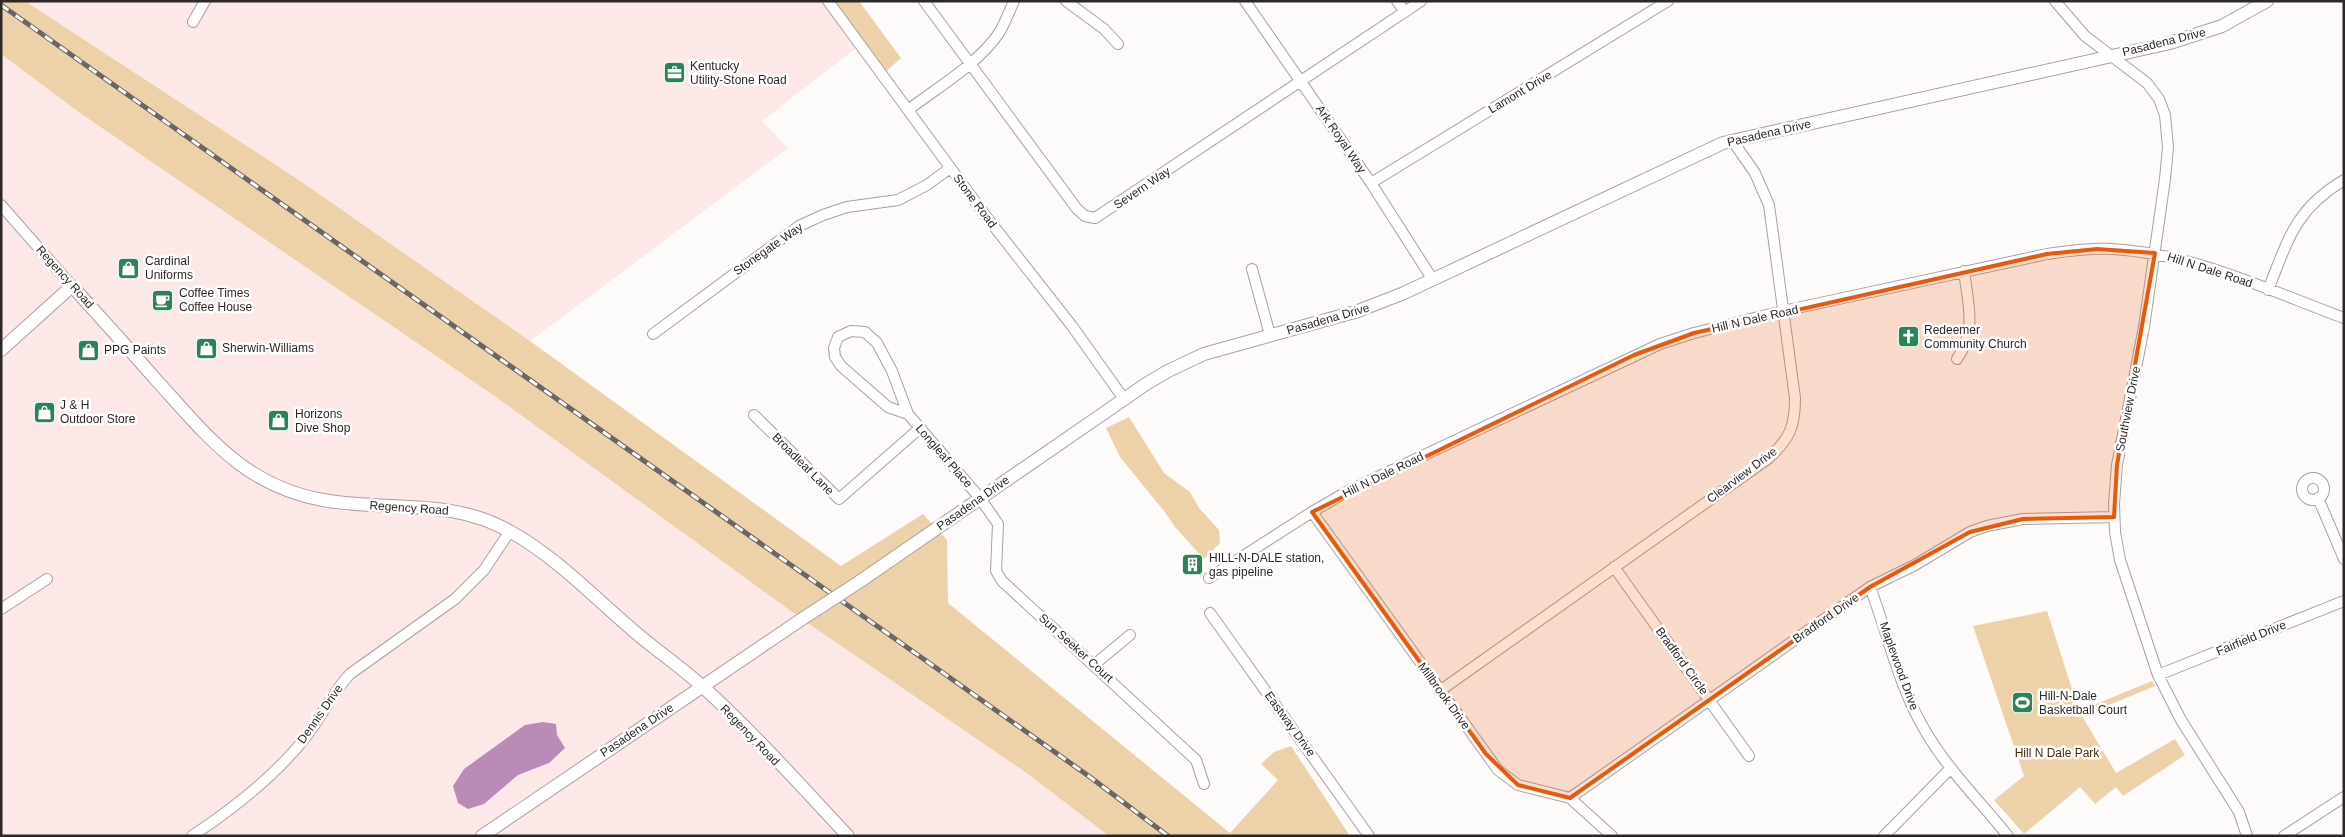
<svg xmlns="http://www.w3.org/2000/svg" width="2345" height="837" font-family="Arial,sans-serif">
<rect width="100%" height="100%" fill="#fdfafa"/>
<path fill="#fce9e7" d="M25 1H829L860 45 762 121 788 148 530 341 299 180Z
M1 54 80 113 496 397 1025 772 1109 836H1Z"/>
<path fill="#edd2a9" d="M1 1H25L299 180 530 341 841 566 923 514 947 540 948 603 1230 833 1278 780 1261 764 1274 752 1291 746 1350 836H1109L1025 772 802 619 496 397 80 113 1 54Z
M828 1H859L901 58 882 75Z
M1129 417 1164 473 1190 492 1199 508 1219 530 1220 543 1204 559 1175 527 1164 511 1120 457 1106 428Z
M2047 611 2079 711 2152 681 2155 686 2082 716 2116 773 2175 739 2185 755 2123 796 2116 787 2095 804 2080 787 2024 834 1994 800 2024 776 1973 626Z"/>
<path fill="#bb8bb7" d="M543 722 556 724 557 735 565 748 549 763 518 775 484 804 468 809 458 803 453 786 464 769 525 725Z"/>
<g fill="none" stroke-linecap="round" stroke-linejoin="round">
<defs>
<path id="minor" d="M828 1 985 215 1072 326 1124 399
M924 1 1077 209 1085 216 1095 218 1421 1
M1066 1 1104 29 1118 44
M1245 1 1371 183 1433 280
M1397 1 1405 12
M2055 1 2085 36 2147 83 2159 99 2165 115 2168 147 2165 179 2144 327 2117 465 2114 504 2115 532 2120 560 2158 675 2181 720 2239 812 2247 836
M193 22 205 1
M908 110C938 87 977 65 999 33 1005 23 1009 12 1014 1
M1371 183 1668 1
M1 205 72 286
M1252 269 1270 335
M2268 290C2288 240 2295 209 2344 180
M653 334 799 226 823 215 847 207 898 200 927 185 950 168
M1957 359C1977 330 1968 304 1964 271
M908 414 888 407 841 366 835 357 834 348 838 337 851 331 865 332 877 343 892 371 908 414 980 498 998 524 996 571 1002 581 1196 760 1204 784
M754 415 839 499 920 428
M2302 489a11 11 0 1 1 22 0a11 11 0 1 1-22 0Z
M2318 498 2344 559
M1312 512 1498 770 1518 785 1570 798 1612 836
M1614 567 1749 756
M1209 578 1312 512 1348 491 1660 344 1694 333 1783 311 2047 254C2068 251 2090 248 2111 249 2193 253 2268 290 2344 318
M1870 587C1887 632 1899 686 1923 727 1946 768 1979 800 2008 836
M1 609 47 579
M1210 613 1369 836
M1095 664 1130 635
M2158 675 2344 601
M1441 690 1769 458C1790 438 1795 427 1795 398L1769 205 1755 173 1732 140
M1570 798 1870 587 1915 565 1970 532 1987 526 2023 519 2114 517
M192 836C234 808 278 774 308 734 323 714 333 692 350 674L455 599 484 570 510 531
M1884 836 1950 769
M2284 836 2344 797"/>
<path id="tertiary" d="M1 350 72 286C101 318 130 350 158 382 208 437 245 486 323 500 388 512 451 497 511 532 554 556 590 593 627 625 651 647 679 665 703 687 754 733 801 786 848 836
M859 582 1146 384 1168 371 1204 354 1358 311 1404 293 1723 143 2170 43 2222 26 2267 1
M482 836 802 619"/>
</defs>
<use href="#minor" stroke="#ad9f9e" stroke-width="12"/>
<use href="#tertiary" stroke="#ad9f9e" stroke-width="14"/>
<use href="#minor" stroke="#fff" stroke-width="10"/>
<use href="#tertiary" stroke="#fff" stroke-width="12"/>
<defs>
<path id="rail" d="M1 5 1090 777 1168 836"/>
</defs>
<use href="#rail" stroke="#6a6665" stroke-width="5"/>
<use href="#rail" stroke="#fff" stroke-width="3" stroke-dasharray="9" stroke-linecap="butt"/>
<defs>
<path id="tertiary-bridge" d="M802 619 859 582"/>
</defs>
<use href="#tertiary-bridge" stroke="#ad9f9e" stroke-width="14" stroke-linecap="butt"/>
<use href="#tertiary-bridge" stroke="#fff" stroke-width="12"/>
</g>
<path fill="#e8590c" fill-opacity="0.2" stroke="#e8590c" stroke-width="4" stroke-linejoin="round" d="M2097 249 2155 253 2117 465 2114 517 2023 519 1970 532 1870 587 1570 798 1518 785 1486 754 1312 512 1634 355 1694 333 2047 254Z"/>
<defs>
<symbol id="office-square" viewBox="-11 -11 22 22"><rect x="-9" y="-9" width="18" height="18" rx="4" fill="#2b8458" stroke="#fff"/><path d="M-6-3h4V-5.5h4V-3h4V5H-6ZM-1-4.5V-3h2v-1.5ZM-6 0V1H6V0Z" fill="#fff"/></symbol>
<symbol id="shop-square" viewBox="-11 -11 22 22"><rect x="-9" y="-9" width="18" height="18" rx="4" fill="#2b8458" stroke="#fff"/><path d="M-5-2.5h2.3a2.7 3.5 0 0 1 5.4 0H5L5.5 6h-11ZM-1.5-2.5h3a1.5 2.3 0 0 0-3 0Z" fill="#fff"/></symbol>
<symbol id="cafe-square" viewBox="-11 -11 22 22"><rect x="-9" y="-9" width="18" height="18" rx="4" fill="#2b8458" stroke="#fff"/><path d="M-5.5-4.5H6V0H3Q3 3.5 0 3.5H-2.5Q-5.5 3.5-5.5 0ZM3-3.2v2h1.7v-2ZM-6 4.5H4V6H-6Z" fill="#fff"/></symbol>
<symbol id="church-square" viewBox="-11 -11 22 22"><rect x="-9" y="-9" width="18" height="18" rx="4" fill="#2b8458" stroke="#fff"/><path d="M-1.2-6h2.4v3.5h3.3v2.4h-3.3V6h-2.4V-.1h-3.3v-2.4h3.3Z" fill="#fff"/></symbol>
<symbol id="building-square" viewBox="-11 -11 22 22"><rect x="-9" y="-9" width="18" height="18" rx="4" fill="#2b8458" stroke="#fff"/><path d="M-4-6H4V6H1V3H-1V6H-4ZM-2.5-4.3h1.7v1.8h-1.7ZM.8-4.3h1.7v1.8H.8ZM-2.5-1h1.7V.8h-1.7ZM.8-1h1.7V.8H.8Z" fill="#fff"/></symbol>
<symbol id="stadium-square" viewBox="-11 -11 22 22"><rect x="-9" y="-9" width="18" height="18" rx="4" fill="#2b8458" stroke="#fff"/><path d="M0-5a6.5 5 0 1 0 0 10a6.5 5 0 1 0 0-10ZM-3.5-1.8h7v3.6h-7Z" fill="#fff"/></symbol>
</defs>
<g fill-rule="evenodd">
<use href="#office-square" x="662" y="60" width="25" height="25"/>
<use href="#shop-square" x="116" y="256" width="25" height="25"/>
<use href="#cafe-square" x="150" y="288" width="25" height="25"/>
<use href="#church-square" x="1896" y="324" width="25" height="25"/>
<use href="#shop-square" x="194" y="336" width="25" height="25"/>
<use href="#shop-square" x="76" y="338" width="25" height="25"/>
<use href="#shop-square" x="32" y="400" width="25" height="25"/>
<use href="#shop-square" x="266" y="408" width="25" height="25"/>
<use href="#building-square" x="1180" y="552" width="25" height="25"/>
<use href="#stadium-square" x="2010" y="690" width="25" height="25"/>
</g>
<g text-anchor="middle" stroke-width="5" stroke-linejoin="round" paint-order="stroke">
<g font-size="12" fill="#2d2827" stroke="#fff">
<text transform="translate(2164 42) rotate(-14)" y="4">Pasadena Drive</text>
<text transform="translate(1520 92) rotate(-31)" y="4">Lamont Drive</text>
<text transform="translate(1769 133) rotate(-13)" y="4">Pasadena Drive</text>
<text transform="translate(1341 139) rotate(56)" y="4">Ark Royal Way</text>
<text transform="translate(1142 188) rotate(-34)" y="4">Severn Way</text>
<text transform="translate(975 201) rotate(53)" y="4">Stone Road</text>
<text transform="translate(768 249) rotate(-35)" y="4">Stonegate Way</text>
<text transform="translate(2210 270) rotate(18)" y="4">Hill N Dale Road</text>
<text transform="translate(65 277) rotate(48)" y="4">Regency Road</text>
<text transform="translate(1328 319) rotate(-16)" y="4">Pasadena Drive</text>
<text transform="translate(1755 319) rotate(-13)" y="4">Hill N Dale Road</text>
<text transform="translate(2128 409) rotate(-79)" y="4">Southview Drive</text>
<text transform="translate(944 456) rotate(49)" y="4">Longleaf Place</text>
<text transform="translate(803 464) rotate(45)" y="4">Broadleaf Lane</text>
<text transform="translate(1383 475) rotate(-26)" y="4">Hill N Dale Road</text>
<text transform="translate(1742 475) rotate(-37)" y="4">Clearview Drive</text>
<text transform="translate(973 503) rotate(-35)" y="4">Pasadena Drive</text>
<text transform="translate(409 508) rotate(4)" y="4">Regency Road</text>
<text transform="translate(1826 618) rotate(-35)" y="4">Bradford Drive</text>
<text transform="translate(2251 638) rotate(-22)" y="4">Fairfield Drive</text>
<text transform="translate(1076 648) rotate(42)" y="4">Sun Seeker Court</text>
<text transform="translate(1682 661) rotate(54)" y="4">Bradford Circle</text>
<text transform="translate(1899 666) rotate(70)" y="4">Maplewood Drive</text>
<text transform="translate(1444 696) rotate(54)" y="4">Millbrook Drive</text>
<text transform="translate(320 714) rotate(-55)" y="4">Dennis Drive</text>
<text transform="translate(1290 724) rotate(54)" y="4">Eastway Drive</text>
<text transform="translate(637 730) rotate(-34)" y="4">Pasadena Drive</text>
<text transform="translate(750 735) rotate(46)" y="4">Regency Road</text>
</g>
<g font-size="12" fill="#2d2827" stroke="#fff" text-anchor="start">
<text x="690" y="70">Kentucky<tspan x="690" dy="14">Utility-Stone Road</tspan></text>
<text x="145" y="265">Cardinal<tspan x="145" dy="14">Uniforms</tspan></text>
<text x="179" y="297">Coffee Times<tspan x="179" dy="14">Coffee House</tspan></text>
<text x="1924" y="334">Redeemer<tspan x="1924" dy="14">Community Church</tspan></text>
<text x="222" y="352">Sherwin-Williams</text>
<text x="104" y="354">PPG Paints</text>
<text x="60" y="409">J &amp; H<tspan x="60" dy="14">Outdoor Store</tspan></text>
<text x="295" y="418">Horizons<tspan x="295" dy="14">Dive Shop</tspan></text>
<text x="1209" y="562">HILL-N-DALE station,<tspan x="1209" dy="14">gas pipeline</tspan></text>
<text x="2039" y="700">Hill-N-Dale<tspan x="2039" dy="14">Basketball Court</tspan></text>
</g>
<g font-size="12" fill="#452d00" stroke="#fff">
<text x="2057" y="757">Hill N Dale Park</text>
</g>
</g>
<rect width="2345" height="837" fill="none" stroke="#2d2827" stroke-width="5"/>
</svg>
